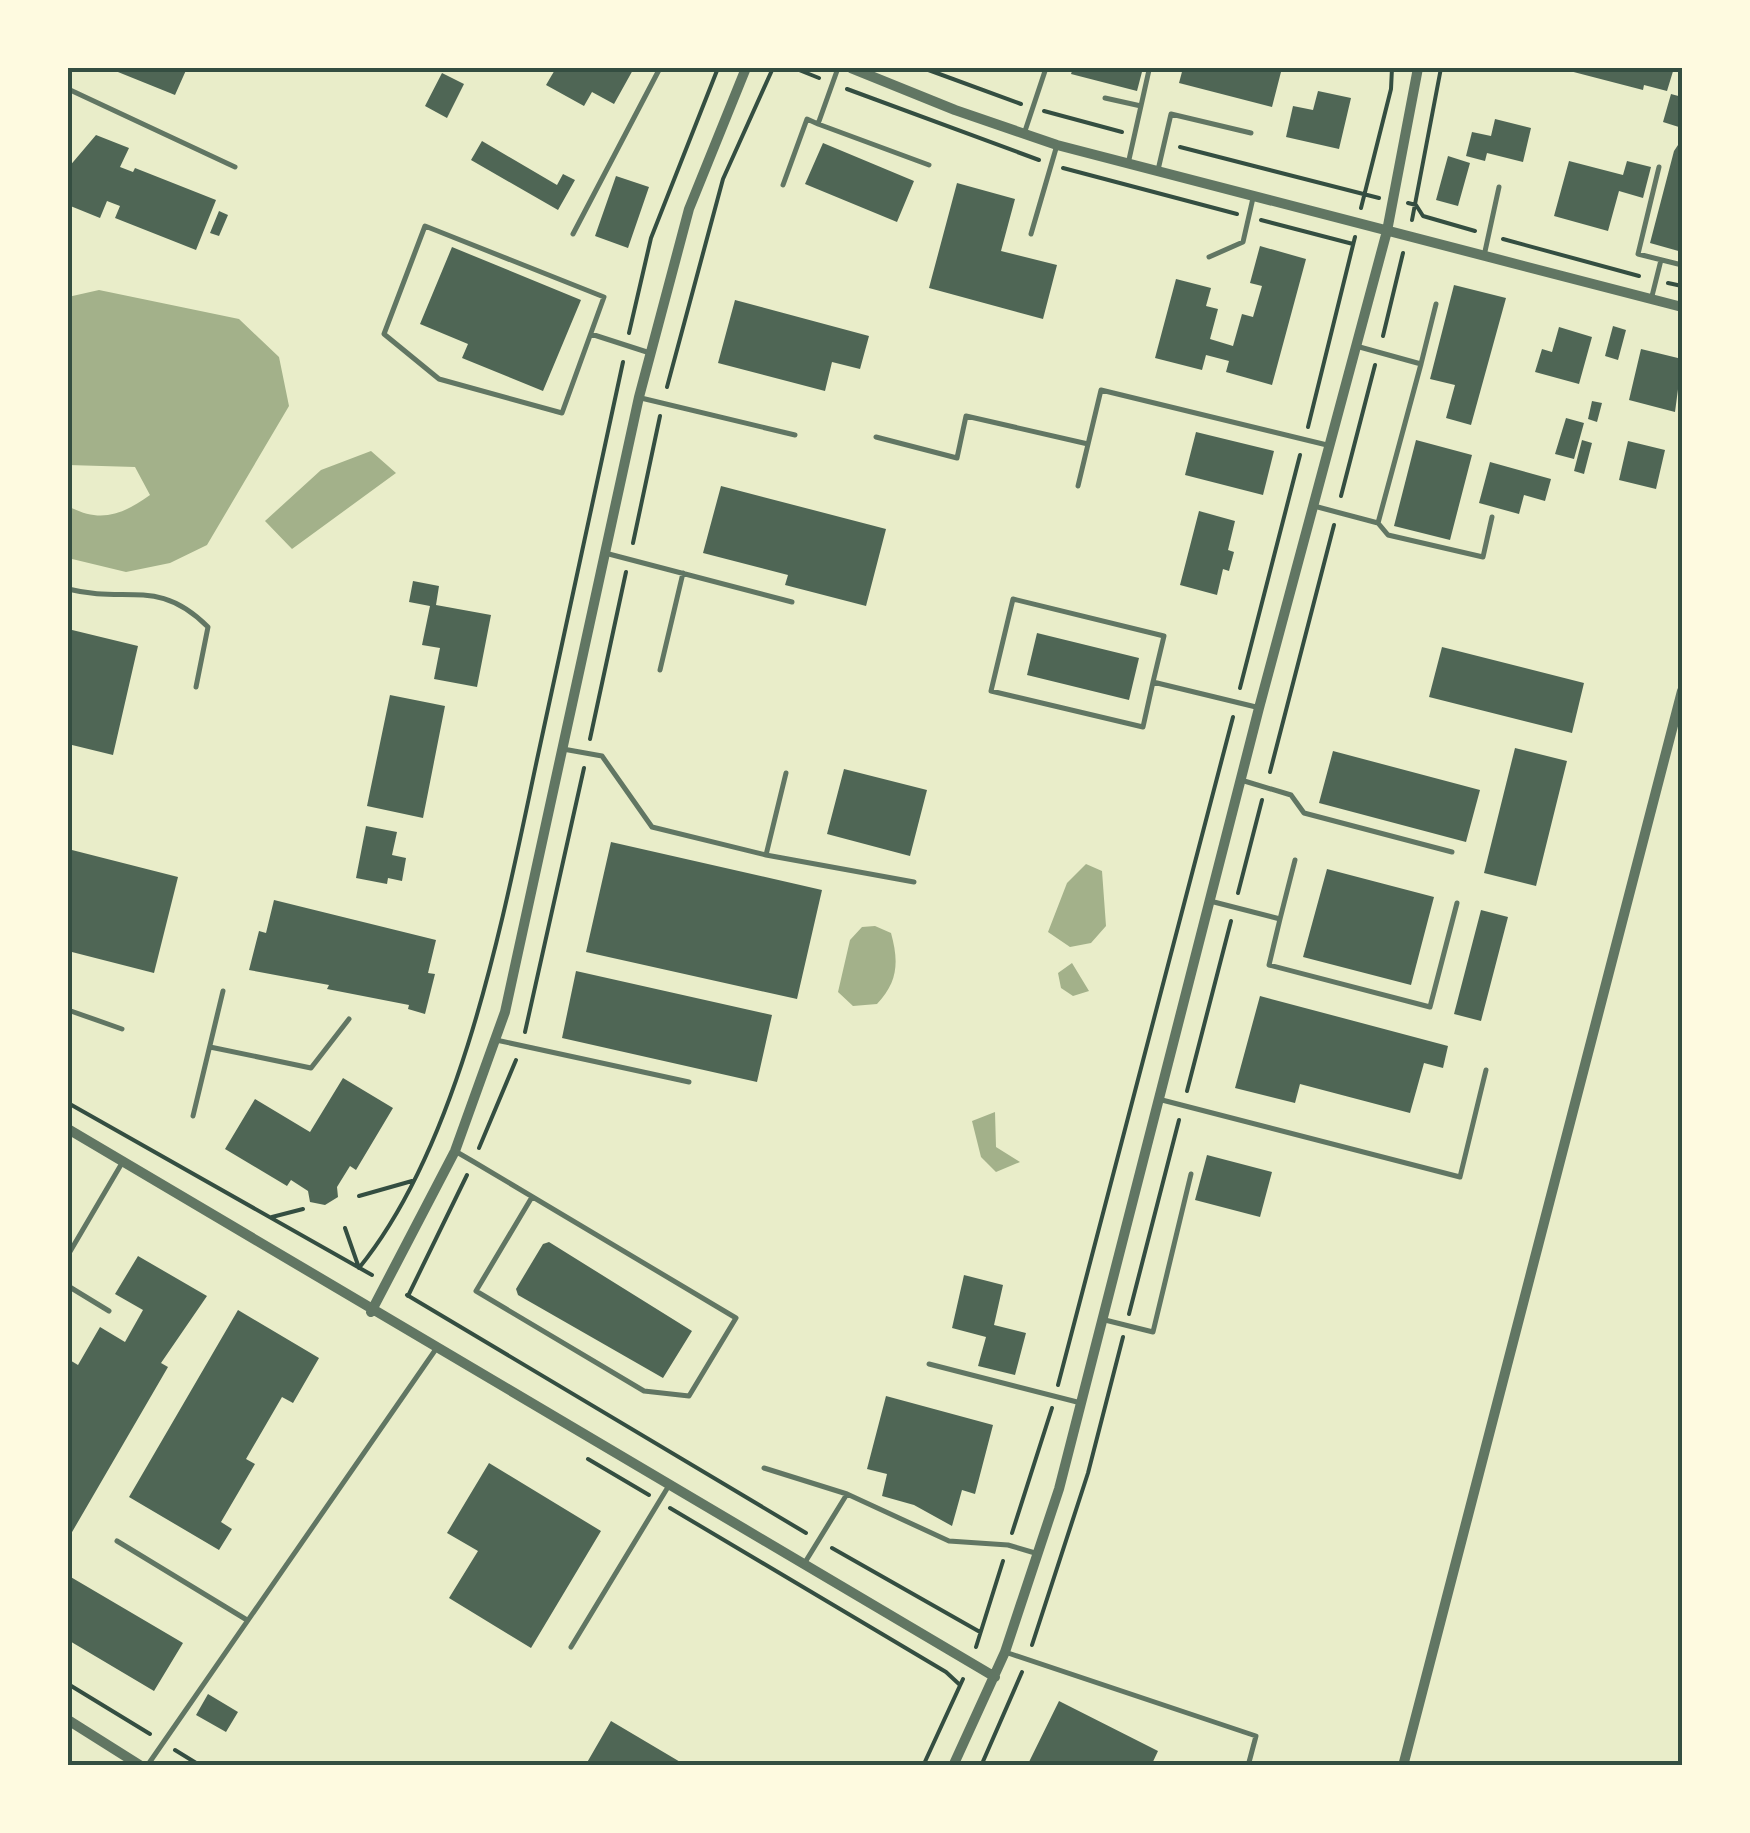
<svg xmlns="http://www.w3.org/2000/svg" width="1750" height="1833" font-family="'Nunito Sans',sans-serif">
<rect width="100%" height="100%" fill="#e9edc9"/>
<path fill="#a3b18a" d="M99 290 239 319 279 357 289 406 207 545 170 563 126 572 68 558V506C99 523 121 516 150 495L135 467 68 465V297Z
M371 451 396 473 292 549 265 521 321 470Z
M1086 864 1102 871 1106 926 1091 943 1070 947 1048 932 1067 883Z
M875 926 891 933C899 962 898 982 877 1004L853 1006 838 992 850 940 862 927Z
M1072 963 1089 991 1073 996 1061 988 1058 973Z
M995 1112 996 1147 1020 1162 996 1172 981 1157 972 1121Z"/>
<path fill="#4f6655" d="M108 68H187L175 95Z
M556 68H634L614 104 592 92 584 106 546 85Z
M1073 68H1143L1137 91 1071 74Z
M1183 68H1282L1272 107 1179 83Z
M1674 68 1667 91 1644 85 1643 90 1562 69Z
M442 73 464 84 447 118 425 106Z
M1318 91 1351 98 1339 149 1286 137 1293 106 1313 110Z
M1671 94 1682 97V128L1663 122Z
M1495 119 1531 128 1523 162 1487 153 1485 161 1466 156 1472 132 1491 136Z
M96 135 129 148 120 167 133 172 135 168 216 200 196 250 115 218 120 206 107 201 100 218 68 205V168Z
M1682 139V252L1650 243 1674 151Z
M482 141 557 185 563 174 575 180 558 210 471 160Z
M823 143 914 181 897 222 805 184Z
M1448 156 1470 163 1458 206 1436 200Z
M1569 161 1623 175 1627 161 1651 167 1643 198 1619 191 1608 231 1554 216Z
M616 176 649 187 628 248 595 236Z
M957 183 1015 199 1001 251 1057 265 1043 319 929 288Z
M219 211 228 215 219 236 210 233Z
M1260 246 1306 259 1272 385 1226 372 1229 361 1206 355 1202 370 1155 358 1176 279 1211 288 1206 306 1218 309 1210 339 1233 346 1242 314 1253 317 1262 286 1250 283Z
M452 247 581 300 543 391 462 358 468 344 420 324Z
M1454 285 1506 298 1471 425 1446 418 1455 385 1430 379Z
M735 300 869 336 860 369 832 362 825 391 718 363Z
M1613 326 1626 330 1618 360 1605 356Z
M1559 327 1592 337 1579 384 1535 372 1542 349 1552 352Z
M1641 349 1682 359 1675 412 1629 400Z
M1592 401 1602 403 1597 422 1588 419Z
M1566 418 1584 423 1574 459 1555 454Z
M1196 432 1274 451 1263 495 1185 475Z
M1416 440 1472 455 1450 540 1394 526Z
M1582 440 1592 443 1584 474 1574 471Z
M1628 441 1665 450 1656 489 1619 480Z
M1490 462 1551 479 1545 501 1524 495 1519 514 1479 503Z
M721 486 886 529 866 606 785 585 788 575 703 553Z
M1199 511 1235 521 1228 550 1234 552 1229 571 1223 569 1217 595 1180 585Z
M413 581 439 586 436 605 491 615 477 687 434 679 440 648 422 645 430 606 409 602Z
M68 629 138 646 113 755 68 744Z
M1037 633 1139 658 1129 700 1027 675Z
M1442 647 1584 683 1572 733 1429 697Z
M390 695 445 706 423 818 367 806Z
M1515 748 1567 761 1536 886 1484 873Z
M1333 751 1480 790 1466 842 1319 803Z
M844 769 927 790 910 856 827 834Z
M366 826 397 832 392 855 406 858 402 881 388 878 387 884 356 878Z
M611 842 822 890 797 999 586 952Z
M68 849 178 877 154 973 68 951Z
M1327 869 1434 897 1411 985 1303 957Z
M274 900 436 940 428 973 435 974 425 1014 408 1009 409 1005 327 989 329 985 249 970 259 931 266 933Z
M1481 910 1508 917 1481 1021 1454 1014Z
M576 971 772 1015 757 1082 562 1038Z
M1260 996 1448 1046 1443 1068 1424 1063 1410 1113 1300 1084 1295 1103 1235 1088Z
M343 1078 393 1108 356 1170 350 1166 337 1187 338 1197 325 1205 310 1202 308 1191 291 1180 287 1186 225 1149 255 1099 310 1132Z
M1207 1155 1272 1172 1260 1217 1195 1200Z
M549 1242 692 1331 663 1378 518 1295 516 1289 543 1244Z
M138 1256 207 1296 161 1363 168 1367 68 1539V1359L78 1365 100 1327 125 1342 143 1310 115 1294Z
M964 1275 1003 1285 994 1325 1026 1333 1015 1375 978 1366 986 1337 952 1328Z
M238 1310 319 1358 293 1403 282 1397 246 1459 255 1464 221 1522 232 1529 219 1550 129 1497Z
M886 1396 993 1425 975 1494 962 1490 952 1526 914 1505 882 1496 887 1474 867 1469Z
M489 1463 601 1531 531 1648 449 1598 478 1551 447 1533Z
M69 1576 183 1643 154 1691 68 1640Z
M208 1694 238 1712 226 1732 196 1715Z
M1059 1701 1158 1751 1151 1766H1027Z
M611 1721 687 1766H585Z"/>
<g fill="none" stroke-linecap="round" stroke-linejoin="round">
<path stroke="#344e41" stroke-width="4" d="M794 68 819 78
M923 68 1021 104
M847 89 1039 160
M1044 111 1122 132
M1180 147 1379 198
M1063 168 1237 214
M1408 203 1416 205 1423 216 1475 231
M1361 208 1391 89 1392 68
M1261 220 1353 244
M1412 220 1441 68
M1503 239 1639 276
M1668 283 1682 286
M629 333 651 238 718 68
M1383 336 1403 253
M667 387 723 179 773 68
M1308 427 1355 237
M1341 496 1375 365
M633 543 660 416
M1240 688 1300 455
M590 739 626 572
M1270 772 1334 525
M1238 893 1262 800
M525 1032 584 768
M1187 1091 1231 921
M68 1103 372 1275
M479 1148 516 1060
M359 1196 412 1181
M272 1217 303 1209
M345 1228 359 1268
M359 1268C462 1142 504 913 538 755 566 624 595 493 623 362
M407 1295 806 1533
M408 1296 467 1175
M1129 1314 1179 1120
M1058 1385 1233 717
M588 1459 649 1495
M670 1508 946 1672 960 1685
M1012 1533 1052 1408
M832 1548 980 1632
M1032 1645 1088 1473 1123 1337
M976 1647 1003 1561
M68 1684 150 1734
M175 1750 201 1766
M923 1766 963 1679
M981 1766 1022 1672"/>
<path stroke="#617663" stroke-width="5" d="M68 89 235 167
M1105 98 1141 106
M818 124 929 165
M1025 131 1046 68
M1128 164 1149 70
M1659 167 1638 254 1682 265
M1158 170 1171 114 1251 133
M783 185 807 119 818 124 838 68
M425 226 604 297 562 413 439 379 384 334Z
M573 234 660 68
M1031 234 1057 145
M1484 256 1499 187
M1209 257 1243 242 1253 198
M1651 300 1661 260
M591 334 650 353
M1356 346 1421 364 1436 304
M641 398 795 435
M876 437 957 458 966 416 1088 444
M1078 486 1101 390 1327 445
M1314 506 1378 523 1421 364
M1378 523 1388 535 1483 557 1492 517
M605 553 792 602
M68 589C127 604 158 577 208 627L196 687
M660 670 683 573
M1153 682 1143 727 991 691 1013 599 1164 636 1153 682 1256 707
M563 749 602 756 652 827 766 855 786 773
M1241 780 1291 795 1304 813 1452 852
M766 855 914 882
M1210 901 1280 919 1269 965 1430 1007 1457 903
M1280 919 1295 860
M68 1010 122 1029
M496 1040 689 1082
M210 1047 311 1068 349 1019
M1162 1100 1460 1177 1486 1070
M193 1116 223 991
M455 1151 474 1162 736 1318 689 1396 644 1391 476 1291 532 1197
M68 1255 122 1163
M68 1286 109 1311
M1105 1320 1153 1332 1191 1174
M929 1364 1081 1403
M764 1468 847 1494 949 1541 1008 1545 1035 1553
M117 1541 247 1620
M804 1564 847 1494
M571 1647 668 1487
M1008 1653 1256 1736 1248 1766
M147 1766 436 1349"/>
<path stroke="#617663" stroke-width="10" d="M851 68 955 110 1057 145 1682 307
M68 1129 995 1677
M371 1312 455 1151 505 1012 639 397 689 209 746 68
M68 1720 141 1766
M953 1766 1005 1652 1059 1489 1259 708 1387 231 1418 68
M1403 1766 1682 691"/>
</g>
<rect width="1750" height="1833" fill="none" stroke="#fefae0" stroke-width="140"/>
<rect x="70" y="70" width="1610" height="1693" fill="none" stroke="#344e41" stroke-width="4"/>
</svg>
